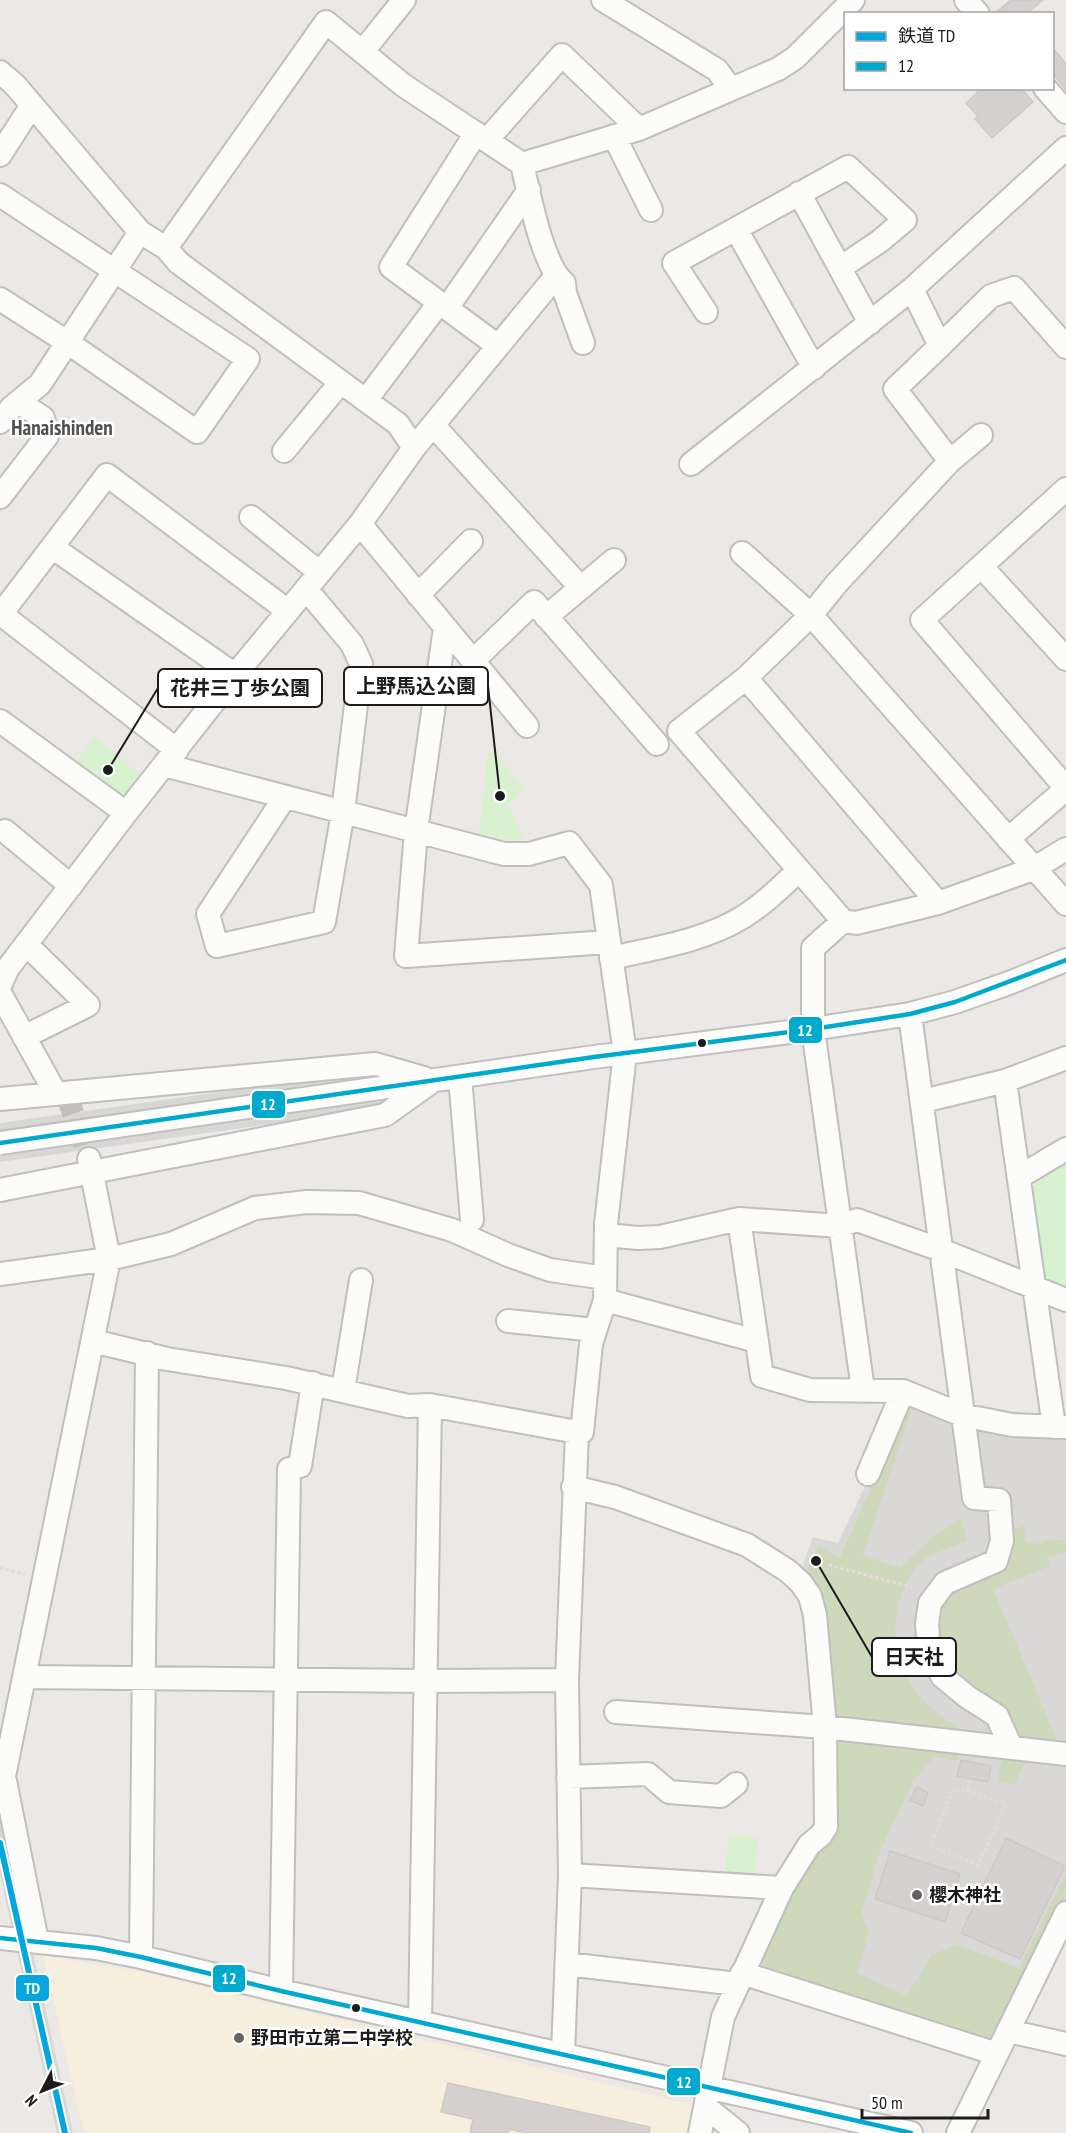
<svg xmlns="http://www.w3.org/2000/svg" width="1066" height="2133" font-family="'PT Sans Narrow','Noto Sans JP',sans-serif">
<rect width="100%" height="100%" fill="#ebe8e5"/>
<path fill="#f6efde" d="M43 1955 138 1971 694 2105 688 2133H84Z"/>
<path fill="#d9d8d6" d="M906 1400 1066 1418V1901L995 2048 749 1971 779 1904 830 1830 800 1573 813 1537 838 1543Z"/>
<path fill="#cdd9ba" d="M907 1405 910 1414 863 1555 900 1568 935 1535 962 1518 967 1541C955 1547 940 1550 928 1557 902 1573 891 1621 897 1650 899 1660 906 1674 911 1684 923 1705 947 1720 966 1734L958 1761 935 1756 913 1781 881 1849 861 1913 869 1934 857 1973 907 1996 932 1954 958 1945 1019 1968 1066 1873V1895L992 2047 756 1970 786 1900 819 1852 833 1839 837 1823 836 1738 805 1575 819 1545 840 1558Z
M1024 1526 1026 1542 1041 1544 1045 1539 1066 1540V1552L1047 1558 1050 1566 993 1589 1059 1745 1029 1756 1014 1785 998 1781 1002 1756 1022 1741 1005 1712 948 1670 935 1637 940 1604 954 1588 1002 1571 1016 1542 1014 1529Z"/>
<path fill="#d8f1cf" d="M93 736 142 775 125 798 120 797 74 765Z
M493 751 525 789 508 804 524 839 515 841 479 833 488 755Z
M1066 1158V1293L1054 1288 1040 1274 1026 1181Z
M729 1835 758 1838 754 1880 725 1878Z"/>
<path fill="#d7d7d5" d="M377 1070 383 1108 0 1162V1123Z
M0 1805 73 2133H57L0 1874Z"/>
<path fill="#d5d1d0" stroke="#cec9c6" stroke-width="1.5" d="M1011 0H1043L1026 14H994Z
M1053 48 1066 64V90L1053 74Z
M982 88H1021L1033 102 992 138 975 119 978 116 966 103Z
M961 1760 991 1766 988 1782 957 1776Z
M917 1787 928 1793 923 1806 910 1800Z
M1006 1838 1065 1866 1020 1959 961 1933Z
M890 1851 960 1874 945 1922 875 1899Z
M448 2083 650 2127 649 2133H526L509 2129 508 2133H470L473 2119 441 2112Z"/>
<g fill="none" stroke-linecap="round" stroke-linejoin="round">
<path stroke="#c2bfbd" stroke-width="22" stroke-dasharray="22 11" stroke-linecap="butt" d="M66 1093 89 1159"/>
<defs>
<path id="minor" d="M603 0 717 70 731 89
M966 0 978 14
M363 51 404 0
M0 72 15 85 140 232 166 248 179 263 398 424 414 448
M1045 88 1066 112
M476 133 391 267 498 346
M614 136 651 210
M487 140 562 55 639 129
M0 155 32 105
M799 193 870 323
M0 195 248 359 197 432 67 342 0 299
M736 229 814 368
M166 248 326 22 403 85 522 164
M912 289 940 346 895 389 950 461
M447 308 529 190
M706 312 674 263 848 167 905 220 880 241 840 268
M583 343 565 293 564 283C542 265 529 193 522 164L639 129 778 69 795 58 853 0
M940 346 991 296 1014 288 1066 347
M366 400 439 303
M0 422 11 408 40 384 140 232
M433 425 581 588
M981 435 950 461 837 583 811 615 746 678 679 731 843 921 856 923 938 903 1033 869 1066 849
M284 451 340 383
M691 464 912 289 1066 148
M1066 489 922 620 1066 788
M0 497 47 436 43 418 19 402
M251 517 319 572
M360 524 527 726
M52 547 235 675
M742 553 811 615 1066 904
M981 566 1066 659
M418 595 471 541
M546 617 614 560
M445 628 416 831 406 956 608 942
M473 661 534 602 657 744
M746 678 938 903
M0 721 126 813
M177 750 1 614 107 475 288 611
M164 765 504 854H529L569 843 601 885 625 1053 606 1224 605 1300 591 1344 582 1432H577L567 1680 570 1875 563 2054
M285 797 208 914 217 946 324 922 343 812 361 664 352 644 306 589
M5 831 71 886
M1008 839 1066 789
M843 921 813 948V1029L863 1390
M611 958C655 948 704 941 743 917 764 904 781 887 799 870
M0 985 8 968 126 813 235 675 360 524 414 448 556 276
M0 993 56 1094
M910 1014 974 1498 999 1500 1002 1541 996 1561 945 1583 930 1603 927 1624 929 1649 942 1676 966 1696 997 1716 1011 1747
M24 1037 88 1005 26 944
M460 1077 472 1220
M1005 1081 1054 1427
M380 1088 594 1057 813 1029 910 1014 955 1002 1009 983 1066 960
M0 1099 375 1064 424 1078
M923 1101 1005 1081 1066 1058
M1019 1177 1066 1149
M0 1190 385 1115 430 1083
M739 1219 762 1376 810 1390 903 1391 962 1415 1012 1425 1066 1427
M606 1235 638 1238 660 1237 739 1219 840 1226 857 1220 941 1250 1066 1300
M0 1274 109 1259 171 1244 255 1208 307 1202 359 1203 452 1230 508 1255 550 1270 605 1278
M605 1300 756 1341
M508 1321 595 1330
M93 1341 167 1359 286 1378 408 1406 430 1405 577 1432
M343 1390 361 1280
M868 1474 903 1391
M573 1487 615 1497 747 1545 788 1571 801 1583 810 1596 815 1615 825 1727 826 1827 821 1835 809 1845 782 1888 723 2017 700 2133
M25 1677 425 1681 567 1680
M616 1712 825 1727 1066 1754
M568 1777 648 1774 669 1792 721 1796 736 1784
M570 1875 782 1888
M0 1938 96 1948 141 1957 281 1991 911 2133
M37 1941 4 1776 109 1259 89 1159
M141 1957 147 1353
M567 1964 737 1984
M742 1973 997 2054
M281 1991 289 1469 300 1466 313 1383
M420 2022 430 1405
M1008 2031 1066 2044
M706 2107 738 2133
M958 2133 1066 1913"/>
</defs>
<use href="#minor" stroke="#c0bfbd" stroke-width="26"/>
<path stroke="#ead8da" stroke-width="3" stroke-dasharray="3 3" stroke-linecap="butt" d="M829 1565 916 1588
M0 1568 25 1574
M866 1645 882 1654
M877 1670C884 1652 889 1645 908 1639
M967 1790 1006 1804 978 1865 931 1846 952 1791 967 1790 969 1781"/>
<use href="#minor" stroke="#fcfcfb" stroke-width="22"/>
<defs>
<path id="minor-bridge" d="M0 1143 380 1088"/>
</defs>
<use href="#minor-bridge" stroke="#c0bfbd" stroke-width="26" stroke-linecap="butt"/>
<use href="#minor-bridge" stroke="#fcfcfb" stroke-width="22"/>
<defs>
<path id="bus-1" d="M0 1143 594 1057 813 1029 910 1014 955 1002 1066 960
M0 1938 96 1948 141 1957 281 1991 911 2133"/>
</defs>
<use href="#bus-1" stroke="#fff" stroke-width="9"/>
<use href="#bus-1" stroke="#00a9ce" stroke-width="4.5"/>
<defs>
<path id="rail-1" d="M0 1843 65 2133"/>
</defs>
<use href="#rail-1" stroke="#fff" stroke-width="10"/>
<use href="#rail-1" stroke="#04a7dd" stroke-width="6"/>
</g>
<g fill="#1c1c1c" stroke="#fff" stroke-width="2">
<circle cx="702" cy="1043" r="5"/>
<circle cx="356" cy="2008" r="5"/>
</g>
<g fill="#646362" stroke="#fff" stroke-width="2">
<circle cx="917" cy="1895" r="6"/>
<circle cx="239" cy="2038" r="6"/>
</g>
<g text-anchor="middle" stroke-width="5" stroke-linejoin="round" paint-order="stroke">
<g font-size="18" font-weight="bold" fill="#1c1c1c" stroke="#fff" text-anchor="start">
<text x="929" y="1901">櫻木神社</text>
<text x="251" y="2044">野田市立第二中学校</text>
</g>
<g font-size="21" font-weight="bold" fill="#4f4f4f" stroke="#fff">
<text x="62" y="435">Hanaishinden</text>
</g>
</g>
<path fill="none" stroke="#1c1c1c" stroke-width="2" d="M500 796L488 686M108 770L158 688M816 1561L872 1657"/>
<g fill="#1c1c1c" stroke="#fff" stroke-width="2">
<circle cx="500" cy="796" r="6"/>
<circle cx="108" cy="770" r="6"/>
<circle cx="816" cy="1561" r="6"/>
</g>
<g fill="#fff" stroke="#1c1c1c" stroke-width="2">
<rect x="344" y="667" width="144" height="38" rx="6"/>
<rect x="158" y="669" width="164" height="38" rx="6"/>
<rect x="872" y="1638" width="84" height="38" rx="6"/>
</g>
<g font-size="20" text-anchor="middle" font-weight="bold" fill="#1c1c1c">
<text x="416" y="693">上野馬込公園</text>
<text x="240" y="695">花井三丁歩公園</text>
<text x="914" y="1664">日天社</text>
</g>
<g stroke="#fff" stroke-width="2">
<rect x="788" y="1016" width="35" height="28" rx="6" fill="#00a9ce"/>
<rect x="251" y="1090" width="35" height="29" rx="6" fill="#00a9ce"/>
<rect x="212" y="1964" width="34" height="29" rx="6" fill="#00a9ce"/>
<rect x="15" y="1974" width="35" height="28" rx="6" fill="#04a7dd"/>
<rect x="666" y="2067" width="35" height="29" rx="6" fill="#00a9ce"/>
</g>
<g font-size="16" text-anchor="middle" font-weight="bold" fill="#fff">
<text x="805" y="1036">12</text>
<text x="268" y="1110">12</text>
<text x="229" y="1984">12</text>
<text x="32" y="1994">TD</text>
<text x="684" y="2088">12</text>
</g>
<rect x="844" y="12" width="210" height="78" fill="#ffffff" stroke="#a4a4a4" stroke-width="1.5"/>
<rect x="856" y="32" width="30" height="9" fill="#04a7dd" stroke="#a4a4a4" stroke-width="1.5"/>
<text x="898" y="42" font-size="18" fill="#1c1c1c">鉄道 TD</text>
<rect x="856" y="62" width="30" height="9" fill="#00a9ce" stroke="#a4a4a4" stroke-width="1.5"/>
<text x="898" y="72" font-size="18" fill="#1c1c1c">12</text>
<g transform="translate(42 2091) rotate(228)" stroke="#ffffff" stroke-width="4.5" paint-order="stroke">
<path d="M0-4.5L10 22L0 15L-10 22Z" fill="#1c1c1c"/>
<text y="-9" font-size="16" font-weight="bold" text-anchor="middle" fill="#1c1c1c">N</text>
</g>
<path d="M862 2109v9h126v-9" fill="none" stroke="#1c1c1c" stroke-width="3"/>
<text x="871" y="2109" font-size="18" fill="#1c1c1c" stroke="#ffffff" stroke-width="4.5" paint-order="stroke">50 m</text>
</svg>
